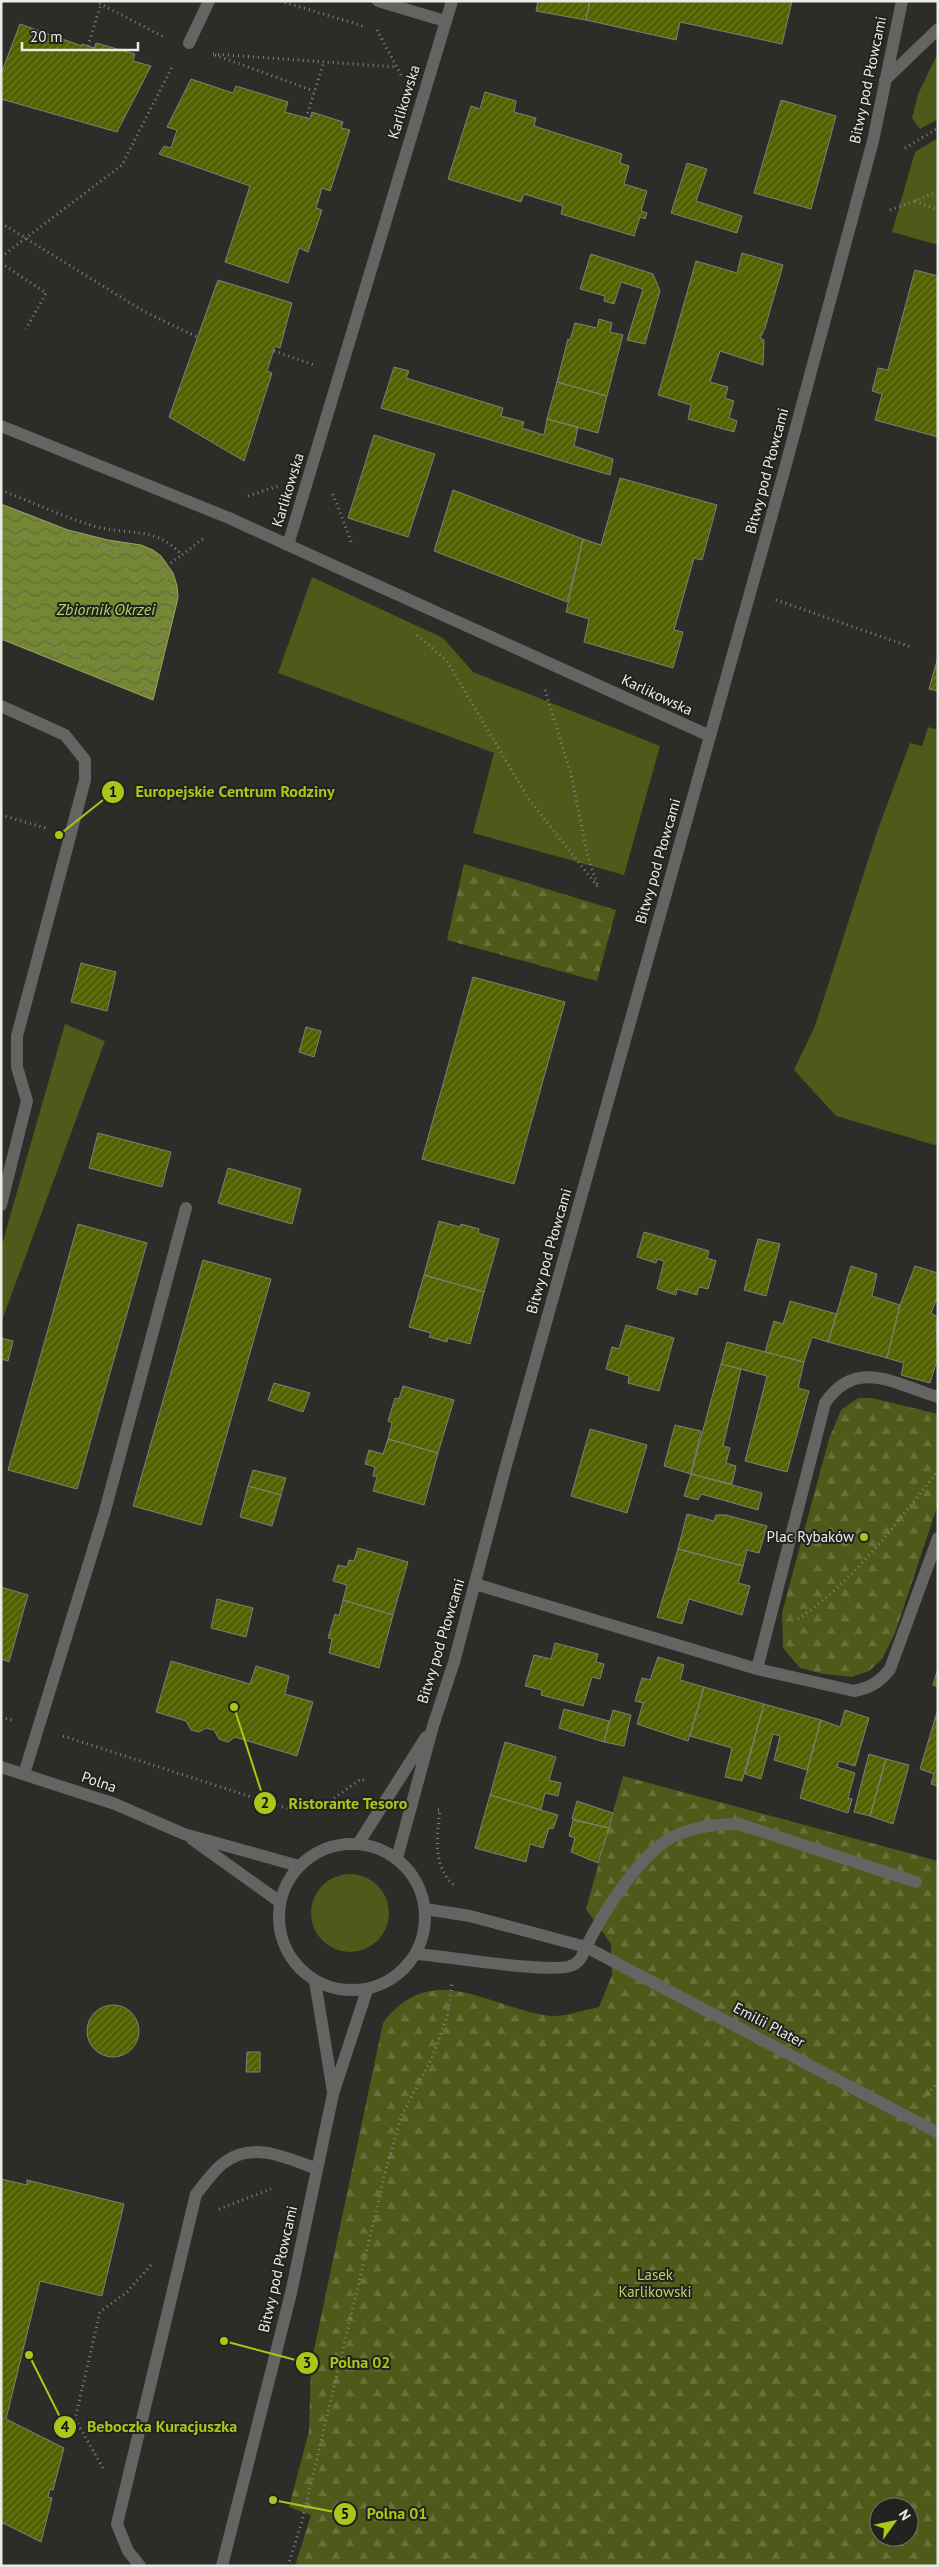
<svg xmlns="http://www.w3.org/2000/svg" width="939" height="2567" font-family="'PT Sans',sans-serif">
<defs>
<pattern id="forest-firs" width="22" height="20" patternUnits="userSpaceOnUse" patternTransform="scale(1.25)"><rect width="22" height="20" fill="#4d5a19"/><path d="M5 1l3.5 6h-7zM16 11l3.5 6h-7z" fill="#67723a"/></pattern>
<pattern id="water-waves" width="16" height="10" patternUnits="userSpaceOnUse" patternTransform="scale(1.25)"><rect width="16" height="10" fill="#758733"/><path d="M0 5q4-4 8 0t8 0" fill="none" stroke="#626d3b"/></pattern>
<pattern id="building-hatch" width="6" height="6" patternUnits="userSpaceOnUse" patternTransform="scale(1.25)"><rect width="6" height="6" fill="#526100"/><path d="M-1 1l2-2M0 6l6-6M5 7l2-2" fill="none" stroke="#6b7825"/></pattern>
</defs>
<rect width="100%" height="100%" fill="#2c2d28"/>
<path fill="#4d5a19" d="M938 53V119L920 129 912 118 918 94Z
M938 138V245L892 232 915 152Z
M312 577 443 638 473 672 660 746 624 875 473 833 494 753 278 673Z
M928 727 938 730V1146L836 1116 794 1070 815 1026 877 832 910 743 922 746Z
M65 1024 105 1041 1 1323V1248Z
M311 1913a39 39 0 1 1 78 0a39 39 0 1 1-78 0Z"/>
<path fill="url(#forest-firs)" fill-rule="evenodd" d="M464 864 616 910 597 981 447 940Z
M858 1398H872L938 1414V1504L895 1633 882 1659 869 1671 852 1677 824 1674 800 1668 783 1648 782 1613 829 1439 841 1410Z
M623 1776 938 1861V2566H295L311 2515 289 2507 309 2431 311 2364 383 2023C432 1958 489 2008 550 2016 564 2017 584 2010 599 2007L612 1975 611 1944 586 1909ZM879 2507H909V2537H879Z"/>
<path fill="url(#water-waves)" stroke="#98a569" d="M1 504 68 530 108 540 141 545 153 550 161 556 173 573 177 586 178 598 153 700 1 639Z"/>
<path fill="url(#building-hatch)" stroke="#7e807a" d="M538 1H590L586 20 536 11Z
M590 1H792L782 44 680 22 676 40 586 20Z
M20 24 82 46V44L94 48 96 43 135 54 133 61 151 66 117 132 1 99V74Z
M191 79 233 93 236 86 288 102 285 112 310 119 312 112 343 122 341 128 350 130 330 191 322 188 316 208 322 210 308 252 299 248 288 283 225 262 250 186 159 154 164 146 171 148 177 130 167 127Z
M485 92 516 101 514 112 536 118 534 126 622 154 620 163 629 166 624 184 647 191 641 211 647 213 645 219 640 217 634 236 561 214 563 206 524 194 521 202 448 179 471 106 480 109Z
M781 100 836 116 811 209 754 193Z
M687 163 707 169 696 201 742 216 737 233 671 213Z
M742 253 783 265 765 328 760 338 764 340 763 365 720 351 710 382 728 387 725 398 734 401 729 418 737 421 734 432 688 419 691 405 658 395 696 261 737 273Z
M591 254 653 274 660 291 645 344 627 340 643 289 621 282 614 304 604 301 605 296 580 289Z
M915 270 938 276V437L875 420 882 394 872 391 878 368 888 370Z
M218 280 292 303 280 348 275 346 267 371 272 373 244 461 169 417Z
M599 319 612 323 610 332 623 335 607 396 557 382 568 339 570 340 575 323 597 328Z
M394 367 409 371 406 378 503 408 501 416 524 422 522 428 544 435 547 419 578 427 574 446 613 459 610 475 381 408Z
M557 382 607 396 598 433 547 419Z
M374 435 435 454 408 537 348 518Z
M620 478 717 505 702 560 694 558 674 630 683 632 673 668 584 642 589 619 566 612 583 539 601 545Z
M453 490 583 539 567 602 434 551Z
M938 657V691L929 689Z
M81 963 116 972 107 1011 71 1002Z
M473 977 565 1002 514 1184 422 1159Z
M306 1027 321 1031 314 1057 299 1052Z
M98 1133 171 1152 162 1187 89 1168Z
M228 1168 301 1189 292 1224 218 1203Z
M439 1221 460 1227 461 1224 479 1229 478 1233 499 1239 484 1292 424 1275Z
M78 1224 147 1243 77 1489 8 1470Z
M644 1232 709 1251 707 1258 716 1261 708 1289 699 1287 697 1295 677 1289 676 1295 657 1289 664 1261 657 1259 656 1263 637 1257Z
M758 1239 780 1244 766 1296 744 1290Z
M203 1260 271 1279 201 1525 133 1506Z
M851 1266 877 1274 872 1296 900 1305 887 1358 828 1342Z
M915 1266 938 1273V1296L931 1313 938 1317 936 1325 938 1357 930 1383 901 1375 904 1363 887 1358 900 1305Z
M424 1275 484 1292 470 1344 448 1338 447 1342 429 1337 431 1333 409 1327Z
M790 1301 837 1314 828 1342 812 1337 804 1362 765 1352 774 1321 783 1324Z
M626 1325 674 1338 659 1391 628 1383 629 1376 606 1369 612 1347 619 1349Z
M1 1338 13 1341 8 1361 1 1359Z
M727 1342 804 1362 798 1388 809 1391 787 1472 745 1461 767 1376 721 1364Z
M721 1364 741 1369 723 1446 730 1448 726 1463 736 1466 732 1484 691 1474Z
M274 1383 310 1393 303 1412 268 1400Z
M403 1386 454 1400 438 1453 388 1439 392 1423 388 1421 395 1398 399 1399Z
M675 1425 701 1431 691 1474 664 1466Z
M590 1429 647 1445 627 1513 571 1496Z
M388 1439 438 1453 424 1505 373 1491 377 1477 373 1476 375 1467 365 1464 369 1450 383 1454Z
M253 1470 286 1478 281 1495 248 1486Z
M691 1474 762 1493 758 1510 701 1494 698 1500 684 1496Z
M248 1486 281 1495 272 1526 240 1517Z
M687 1514 714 1521 716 1515H726L767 1526 759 1553 747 1550 743 1566 678 1549Z
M358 1548 408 1562 393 1615 343 1600 347 1585 333 1581 338 1565 347 1567 349 1560 354 1561Z
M678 1549 743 1566 738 1583 750 1586 742 1615 689 1599 682 1624 657 1617Z
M1 1587 28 1595 9 1662 1 1659Z
M217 1599 253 1608 246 1637 211 1628Z
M343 1600 393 1615 379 1668 329 1653 332 1639 328 1638 335 1614 339 1616Z
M555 1643 598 1654 596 1662 604 1664 600 1679 592 1677 583 1706 541 1695 542 1690 525 1686 534 1655 551 1659Z
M658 1657 684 1665 680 1680 704 1687 688 1741 637 1724 643 1703 635 1701 642 1678 650 1680Z
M171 1661 250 1684 256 1666 289 1676 285 1694 313 1702 297 1756 235 1737 228 1742 219 1739 214 1730 206 1728 199 1732 191 1730 186 1721 156 1712Z
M938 1668V1687L933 1685Z
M704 1687 764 1704 742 1781 725 1777 732 1748 690 1736Z
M764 1704 821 1720 807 1770 774 1760 780 1736 773 1734 761 1779 745 1774Z
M564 1709 609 1721 604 1742 559 1728Z
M938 1709V1786L931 1784 934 1774 920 1769Z
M613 1710 631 1715 624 1746 604 1742Z
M845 1710 869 1718 855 1766 839 1761 837 1767 855 1773 848 1798 852 1799 848 1813 800 1798 821 1720 840 1727Z
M505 1742 556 1757 549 1780 561 1783 558 1796 545 1793 541 1810 490 1795Z
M869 1754 886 1759 870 1816 854 1812Z
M886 1759 909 1765 893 1824 870 1816Z
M490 1795 558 1815 553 1829 549 1828 543 1848 530 1844 526 1862 475 1848Z
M577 1801 613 1813 609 1828 572 1819Z
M573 1820 609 1828 598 1863 571 1852 575 1838 569 1836Z
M87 2031a26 26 0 1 1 52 0a26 26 0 1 1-52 0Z
M247 2052H260V2072H246Z
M1 2179 27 2185V2180L124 2204 102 2296 40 2281 6 2419 64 2448 53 2490 50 2489 48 2497 52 2498 41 2542 1 2522Z"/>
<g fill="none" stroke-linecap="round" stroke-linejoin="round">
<path stroke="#838480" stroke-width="3" stroke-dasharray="1 4" stroke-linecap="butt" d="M95 1 164 37
M280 1 366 27
M377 30 401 75
M88 46 101 4
M213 54 397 67
M215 55 314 91
M306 118 324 62
M905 148 938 128
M915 201 938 210
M890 210 938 192
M1 223 145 312 197 337
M1 257 122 165 173 65
M1 263 46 293 26 329
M274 351 314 365
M1 490C31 502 60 515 90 525 127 537 153 524 182 555L205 537
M333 494 352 544
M248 496 278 486
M1 534 47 538 120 548 142 554 154 561 161 570 182 555
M100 546C144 583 157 592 149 652 147 664 142 676 140 689L145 690 150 683 168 616 172 588 161 570
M1 597 23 613 38 633 61 650 102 665 130 657 148 632
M776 600 911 647
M417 635 447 661 528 798 598 887
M545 690 571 774 588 857 597 884
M1 815 46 828
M798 1619C854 1582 896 1523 938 1471
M1 1717 12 1720
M63 1736 292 1810 327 1803 361 1779 367 1782
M438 1810H440C437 1837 432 1867 455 1886
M924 2097 938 2083
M219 2209 271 2189
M103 2468 75 2419 100 2312 127 2292 151 2265
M288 2566 302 2521 386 2169 402 2115 432 2058 447 2017 452 1984"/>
<path stroke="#646562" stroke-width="12" d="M189 43 209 1
M1 426 229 518 288 545
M1 706 65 735 85 760V780L17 1036V1067L27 1101 1 1205
M24 1774 105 1511 186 1208
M586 1947C603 1913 634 1863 666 1841 687 1827 715 1824 739 1824L916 1882
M140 2566 128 2551 117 2524 196 2194C205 2184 214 2169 225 2162 254 2141 287 2158 317 2169"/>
<path stroke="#646562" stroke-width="12" d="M378 1 445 21
M452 1 288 545 710 736
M475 1584 757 1669 854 1691C870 1688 880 1682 890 1669L938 1538
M757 1669 825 1403C856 1357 895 1384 938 1397
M425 1909 470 1916 586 1947 938 2133
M417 1954C445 1956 555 1975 573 1965 581 1961 583 1954 586 1947"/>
<path stroke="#646562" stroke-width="12" d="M885 80 938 29
M1 1767 115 1804 184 1834 299 1866
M192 1839 280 1902
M279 1917a73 73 0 1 1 146 0a73 73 0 1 1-146 0Z
M358 1844 426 1737
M397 1858 433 1726 454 1662 505 1469 785 468 873 141 902 1
M315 1981 333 2092
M222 2566 291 2293 333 2094 367 1990"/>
</g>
<circle fill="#aac719" stroke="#22231e" stroke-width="2" cx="864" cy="1537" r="5"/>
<g text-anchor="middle" stroke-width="4" stroke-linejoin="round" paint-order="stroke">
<g font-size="15" fill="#ebece8" stroke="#22231e">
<text transform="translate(868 80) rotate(-78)" y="5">Bitwy pod Płowcami</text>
<text transform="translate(404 102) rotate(-73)" y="5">Karlikowska</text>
<text transform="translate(767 471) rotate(-75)" y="5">Bitwy pod Płowcami</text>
<text transform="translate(288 490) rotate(-73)" y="5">Karlikowska</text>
<text transform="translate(657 695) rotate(25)" y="5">Karlikowska</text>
<text transform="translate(658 861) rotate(-74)" y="5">Bitwy pod Płowcami</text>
<text transform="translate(549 1251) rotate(-74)" y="5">Bitwy pod Płowcami</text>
<text transform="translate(441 1641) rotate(-73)" y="5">Bitwy pod Płowcami</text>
<text transform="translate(99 1782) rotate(19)" y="5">Polna</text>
<text transform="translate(769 2025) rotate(28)" y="5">Emilii Plater</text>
<text transform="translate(278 2269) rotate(-77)" y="5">Bitwy pod Płowcami</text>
</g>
<g font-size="15" fill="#ebece8" stroke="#22231e" text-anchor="end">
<text x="854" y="1542">Plac Rybaków</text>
</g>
<g font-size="15" fill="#bbd465" stroke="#22231e">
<text x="655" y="2280">Lasek<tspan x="655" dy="17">Karlikowski</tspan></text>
</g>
<g font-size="16" font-style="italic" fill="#bbd465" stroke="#22231e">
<text x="106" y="615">Zbiornik Okrzei</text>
</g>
</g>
<path fill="none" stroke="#aac719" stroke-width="2" d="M59 835L113 792M234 1707L265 1803M224 2341L307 2363M29 2355L65 2427M273 2500L345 2514"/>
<g fill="#aac719" stroke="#22231e" stroke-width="2">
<circle cx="59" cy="835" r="5"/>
<circle cx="234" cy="1707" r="5"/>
<circle cx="224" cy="2341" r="5"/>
<circle cx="29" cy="2355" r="5"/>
<circle cx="273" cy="2500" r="5"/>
<circle cx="113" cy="792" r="12"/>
<circle cx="265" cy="1803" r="12"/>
<circle cx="307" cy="2363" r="12"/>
<circle cx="65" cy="2427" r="12"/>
<circle cx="345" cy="2514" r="12"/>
</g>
<g font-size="15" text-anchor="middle" font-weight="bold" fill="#111">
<text x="113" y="797">1</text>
<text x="265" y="1808">2</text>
<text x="307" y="2368">3</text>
<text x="65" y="2432">4</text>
<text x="345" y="2519">5</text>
</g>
<g font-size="16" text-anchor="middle" font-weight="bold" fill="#aac719" stroke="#22231e" stroke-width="4" stroke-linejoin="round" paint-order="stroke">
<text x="235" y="797">Europejskie Centrum Rodziny</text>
<text x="348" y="1809">Ristorante Tesoro</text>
<text x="360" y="2368">Polna 02</text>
<text x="162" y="2432">Beboczka Kuracjuszka</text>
<text x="397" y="2519">Polna 01</text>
</g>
<rect width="939" height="2567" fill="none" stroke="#ebece8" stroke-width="5"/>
<g transform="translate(894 2522) rotate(57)"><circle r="24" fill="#22231e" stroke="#72736f"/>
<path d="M0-4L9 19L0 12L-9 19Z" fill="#aac719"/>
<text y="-8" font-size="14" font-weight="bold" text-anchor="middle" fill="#ebece8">N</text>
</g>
<path d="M22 42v8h116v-8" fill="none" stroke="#ebece8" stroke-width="2.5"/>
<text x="30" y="42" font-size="15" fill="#ebece8" stroke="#22231e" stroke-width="4" paint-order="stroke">20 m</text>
</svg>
